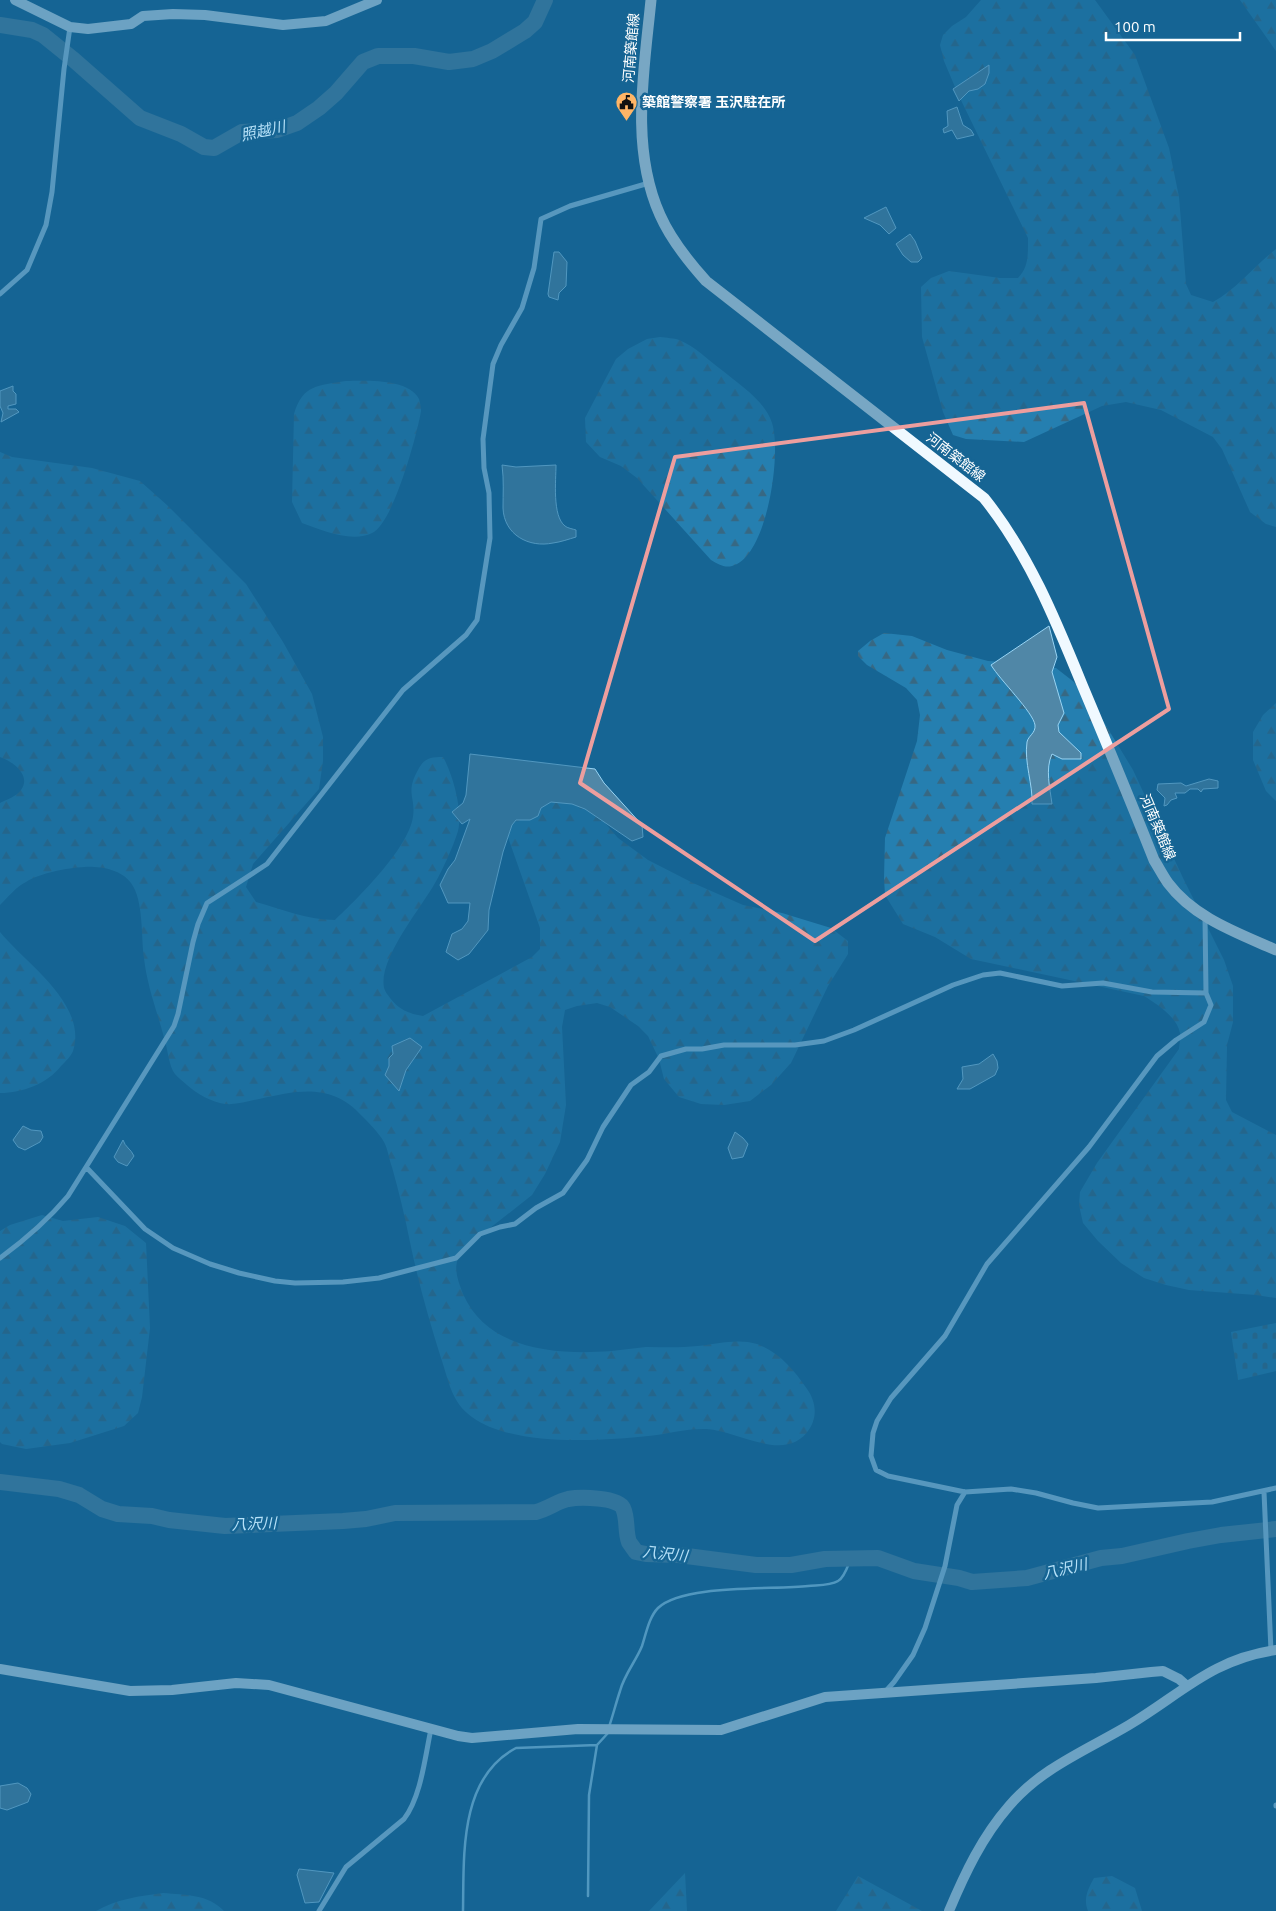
<svg xmlns="http://www.w3.org/2000/svg" width="1276" height="1911" font-family="Ubuntu,'Noto Sans JP',sans-serif">
<defs>
<pattern id="forest-firs" width="22" height="20" patternUnits="userSpaceOnUse" patternTransform="scale(1.25)"><rect width="22" height="20" fill="#257fb0"/><path d="M5 1l3.5 6h-7zM16 11l3.5 6h-7z" fill="#376883"/></pattern>
<pattern id="cemetery-stones" width="16" height="16" patternUnits="userSpaceOnUse" patternTransform="scale(1.25)"><rect width="16" height="16" fill="#257fb0"/><path d="M2 7V4a2 2 0 0 1 4 0v3zM10 15v-3a2 2 0 0 1 4 0v3z" fill="#376883"/></pattern>
</defs>
<rect width="100%" height="100%" fill="#166594"/>
<path fill="url(#forest-firs)" d="M981 0H1095L1135 55 1169 148 1179 197 1186 284 1191 295 1213 302C1237 289 1254 266 1276 249V527L1266 524 1250 512 1222 449 1213 437 1161 410 1126 402 1102 406 1024 442 966 439 953 435 943 412 922 337 921 287 931 278 949 271 1000 278H1018C1029 267 1028 253 1028 238L958 94 944 61 940 45 943 35 952 26 966 17Z
M1240 0H1276V51Z
M660 337C666 338 674 338 679 340 695 346 709 361 723 371 740 385 765 401 772 423 782 453 767 558 732 566 724 568 718 564 711 560L637 478 621 466 600 457 586 442 585 418 616 359 628 349 647 339Z
M346 381C365 381 408 378 419 399 420 403 421 407 421 411 417 435 393 524 372 533 352 543 321 530 302 523L292 502 294 414C303 384 318 386 346 381Z
M0 452 12 457 92 468 140 481 168 506 246 584 283 642 312 694 323 737V761L319 789 253 864 246 887 256 902C281 909 308 920 335 920 358 898 408 849 413 817 416 797 405 793 418 770 424 758 431 757 443 757 453 775 463 811 458 831 453 847 443 869 435 883 421 908 378 959 384 988 385 992 388 995 390 998 398 1009 409 1014 423 1016L532 957 540 949V928L503 823 540 785 598 815 618 838 648 860 693 883 743 905 782 913 831 928 848 941V954L828 986 791 1063 771 1085 750 1101 724 1105 701 1104 679 1097 664 1079 659 1059 648 1036 638 1026 610 1007 597 1003 577 1006 565 1010 562 1027 566 1105 560 1142 545 1174 532 1195 466 1247C451 1262 456 1276 463 1294 488 1351 558 1355 612 1351 623 1350 635 1348 646 1347 663 1347 680 1348 698 1346 717 1344 738 1338 757 1344 779 1352 794 1370 807 1389 815 1400 818 1415 810 1428 787 1465 739 1431 707 1429 687 1428 668 1434 648 1436 599 1441 513 1447 472 1417 451 1402 449 1381 441 1358 429 1320 418 1281 410 1242 405 1217 399 1192 392 1167 389 1159 388 1149 384 1142 379 1133 369 1123 362 1116 332 1083 299 1090 259 1099 248 1101 237 1105 225 1104 212 1102 197 1094 187 1085 183 1081 178 1078 175 1074 169 1066 168 1051 165 1041 158 1014 147 986 144 958 141 938 144 900 131 883 121 869 99 866 84 867 67 868 40 873 26 882 16 887 8 897 0 905V803C6 800 17 796 21 790 32 775 12 761 0 757Z
M884 633 912 636 947 650 988 661 1031 664 1056 668 1074 682 1088 696 1133 770 1183 878 1224 960 1233 986V1022L1227 1045 1226 1100 1232 1112 1276 1135V1298L1256 1295 1189 1290 1166 1285 1144 1278 1121 1263 1098 1241 1083 1223 1079 1205 1080 1192 1097 1163 1179 1049C1179 1045 1181 1038 1180 1033 1177 1017 1157 1004 1144 996L971 959 935 937 903 924 885 895 884 878 885 838 917 741 920 715 917 700 906 688 867 665 858 656V651L870 641Z
M1276 703V801L1266 791 1253 760V732L1263 715Z
M0 932C25 963 88 1004 73 1051 71 1056 65 1062 61 1066 47 1084 22 1093 0 1093Z
M42 1215 63 1221 98 1217 125 1226 146 1243 150 1328 142 1397 138 1413 124 1426 70 1443 26 1449 2 1444 0 1442V1231L10 1225Z
M685 1873 687 1911H649Z
M858 1876 922 1911H836Z
M1112 1876 1135 1888 1142 1911H1088C1083 1899 1088 1889 1094 1878Z
M163 1893C185 1895 208 1894 224 1911H96C117 1899 140 1896 163 1893Z"/>
<path fill="url(#cemetery-stones)" d="M1276 1323V1371L1238 1380 1231 1332Z"/>
<path fill="#5087a7" stroke="#98d4f4" d="M989 65V73L985 84 978 89 969 91 959 101 953 89Z
M957 107 963 125 971 130 974 135 957 139 952 130 944 133 943 129 948 126 947 111Z
M886 207 896 228 889 234 880 225 864 218Z
M910 234 915 241 922 258 918 262H911L903 255 896 244Z
M554 252H559L567 262 566 286 559 293 558 300 549 297 548 294Z
M13 386V391L16 394V404L8 406V409H16L19 412 1 422 3 413 0 406V391Z
M502 465 516 467 556 465C556 480 552 516 565 526 567 528 573 529 576 530V537C569 539 561 542 553 543 529 548 504 535 503 508 503 494 504 480 502 465Z
M1049 626 1057 657 1052 672 1064 713 1058 725 1059 732 1081 753V759H1062L1052 754C1045 769 1050 788 1052 804H1032C1033 784 1024 763 1027 742 1028 736 1036 733 1035 725 1033 712 1000 680 991 665Z
M470 754 595 769 604 783 642 825 643 837 632 841 585 809 572 804 551 802 541 808 538 816 530 820H516L512 825 503 852 489 910 488 930 469 954 458 960 446 952 452 934 462 929 468 921 470 903H448L440 885 448 869 455 860 470 819 462 824 452 812 463 803 466 795Z
M1209 779 1218 781V788L1203 789 1201 792 1198 789H1190L1185 793H1175L1177 798 1171 800 1167 805 1164 806 1165 798 1157 790 1158 784 1181 783 1186 786Z
M410 1038 422 1047 406 1070 399 1091 385 1075 389 1066V1058L393 1054 392 1046Z
M993 1054 997 1061 998 1068 995 1075 970 1089H957L963 1079 962 1067 979 1064Z
M23 1126 31 1130 41 1131 43 1137 40 1142 25 1150 18 1147 13 1140Z
M735 1132 743 1138 748 1144 743 1157 732 1159 728 1148Z
M123 1140C125 1147 131 1149 134 1156L127 1166 118 1162 114 1157Z
M18 1783 27 1788 31 1794 28 1802 7 1810 0 1808V1786Z
M299 1869 334 1873 319 1902 305 1903 297 1875Z"/>
<g fill="none" stroke-linecap="round" stroke-linejoin="round">
<path stroke="#98d4f4" stroke-width="2.5" d="M609 1727C613 1715 616 1703 620 1691 624 1675 636 1661 642 1646 646 1634 649 1617 658 1608 683 1584 772 1590 808 1586 817 1585 830 1586 838 1581 845 1577 848 1565 851 1558
M588 1896 589 1795 597 1745 608 1733
M463 1911C464 1855 459 1778 516 1748L597 1745"/>
<path stroke="#5087a7" stroke-width="16" d="M0 25 32 30 43 35 74 60 140 118 181 134 204 147 214 148 242 132 277 130 297 123 319 108 336 93 363 62 378 56H414L449 62 473 59 492 51 525 31 535 22 545 0
M0 1482 59 1489 79 1495 102 1509 118 1514 152 1516 169 1520 225 1526 343 1521 366 1519 395 1513 536 1512C548 1509 558 1501 568 1499 580 1497 618 1497 623 1508 628 1519 625 1531 629 1542 631 1545 634 1549 636 1552L646 1554 679 1555 756 1565H791L825 1559 878 1558 914 1571 959 1578 972 1582 1027 1578 1101 1558 1122 1556 1188 1541 1221 1535 1276 1529"/>
<path stroke="#a6d6f1" stroke-width="5" d="M0 294 27 270 46 225 52 192 64 69 70 27
M1205 917 1206 993 1211 1005 1204 1022 1176 1040 1157 1056 1089 1147 987 1264 945 1336 891 1398 877 1421 873 1433 871 1456 876 1470 888 1476 965 1492 1011 1489 1036 1493 1073 1503 1098 1508 1212 1502 1276 1488
M87 1168 145 1229 173 1248 210 1264 239 1273 275 1281 295 1283 343 1282 379 1278 456 1258 480 1234 500 1227 515 1224 536 1208 563 1193 587 1160 603 1127 631 1085 649 1072 661 1056 686 1049H702L724 1045H795L824 1041 854 1030 953 985 983 975 1000 973 1062 986 1103 983 1152 992 1206 993
M0 1258C26 1239 47 1221 68 1196L174 1026 178 1014 193 942 198 924 207 903 267 864 403 690 466 635 477 620 490 538 489 493 484 468 483 439 493 364 501 345 522 308 534 268 541 219 570 206 649 183
M1264 1492 1271 1651
M885 1692 894 1682 913 1655 925 1628 945 1566 957 1505 965 1492
M1276 1805V1806
M319 1911 346 1867 404 1819C421 1797 425 1757 431 1729"/>
<path stroke="#d4edfc" stroke-width="10" d="M15 0 70 27 88 29 131 24 143 16 173 14 205 15 283 25 326 21 377 0
M0 1669 130 1691 172 1690 236 1683 269 1685 458 1736 472 1738 578 1729 721 1730 825 1697 1096 1678 1151 1672 1163 1671 1179 1679 1187 1686
M949 1911C965 1873 982 1837 1009 1806 1041 1768 1087 1750 1129 1725 1181 1694 1212 1659 1276 1650"/>
<path stroke="#f0f9ff" stroke-width="11" d="M651 0C644 71 630 148 660 215 671 240 688 261 706 281L984 498C1029 554 1056 621 1083 687 1107 744 1131 802 1154 860 1159 868 1163 876 1168 883 1194 918 1238 933 1276 950"/>
</g>
<path d="M0 0H1276V1911H0ZM1084 403 1169 709 815 941 580 783 675 457Z" fill="#166594" fill-opacity=".55" fill-rule="evenodd"/>
<path fill="none" stroke="#ed9e9e" stroke-width="4" stroke-linejoin="round" d="M1084 403 1169 709 815 941 580 783 675 457Z"/>
<defs>
<symbol id="civic-pin" viewBox="-11 -11 22 30"><path d="M0 17L-7.5 6A9.5 9.5 0 1 1 7.5 6Z" fill="#ffb566" stroke="#166594"/><path d="M-.6-6.5H3V-4.5H.6V-3L4-1V1h2V6H-6V1h2V-1L-.6-3ZM-1.2 2.5V6h2.4V2.5Z" fill="#111"/></symbol>
</defs>
<g fill-rule="evenodd">
<use href="#civic-pin" x="614" y="90" width="25" height="34"/>
</g>
<g text-anchor="middle" stroke-width="5" stroke-linejoin="round" paint-order="stroke">
<g font-size="14" fill="#fff" stroke="#166594">
<text transform="translate(631 48) rotate(-85)" y="5">河南築館線</text>
<text transform="translate(956 457) rotate(38)" y="5">河南築館線</text>
<text transform="translate(1158 827) rotate(67)" y="5">河南築館線</text>
</g>
<g font-size="14" font-weight="bold" fill="#fff" stroke="#166594" text-anchor="start">
<text x="642" y="107">築館警察署 玉沢駐在所</text>
</g>
<g font-size="15" font-style="italic" fill="#b6e1f8" stroke="#166594">
<text transform="translate(263 131) rotate(-12)" y="5">照越川</text>
<text transform="translate(254 1524) rotate(-2)" y="5">八沢川</text>
<text transform="translate(665 1554) rotate(6)" y="5">八沢川</text>
<text transform="translate(1065 1569) rotate(-13)" y="5">八沢川</text>
</g>
</g>
<path d="M1106 32v8h134v-8" fill="none" stroke="#ffffff" stroke-width="2.5"/>
<text x="1114" y="32" font-size="15" fill="#ffffff" stroke="#166594" stroke-width="4" paint-order="stroke">100 m</text>
</svg>
